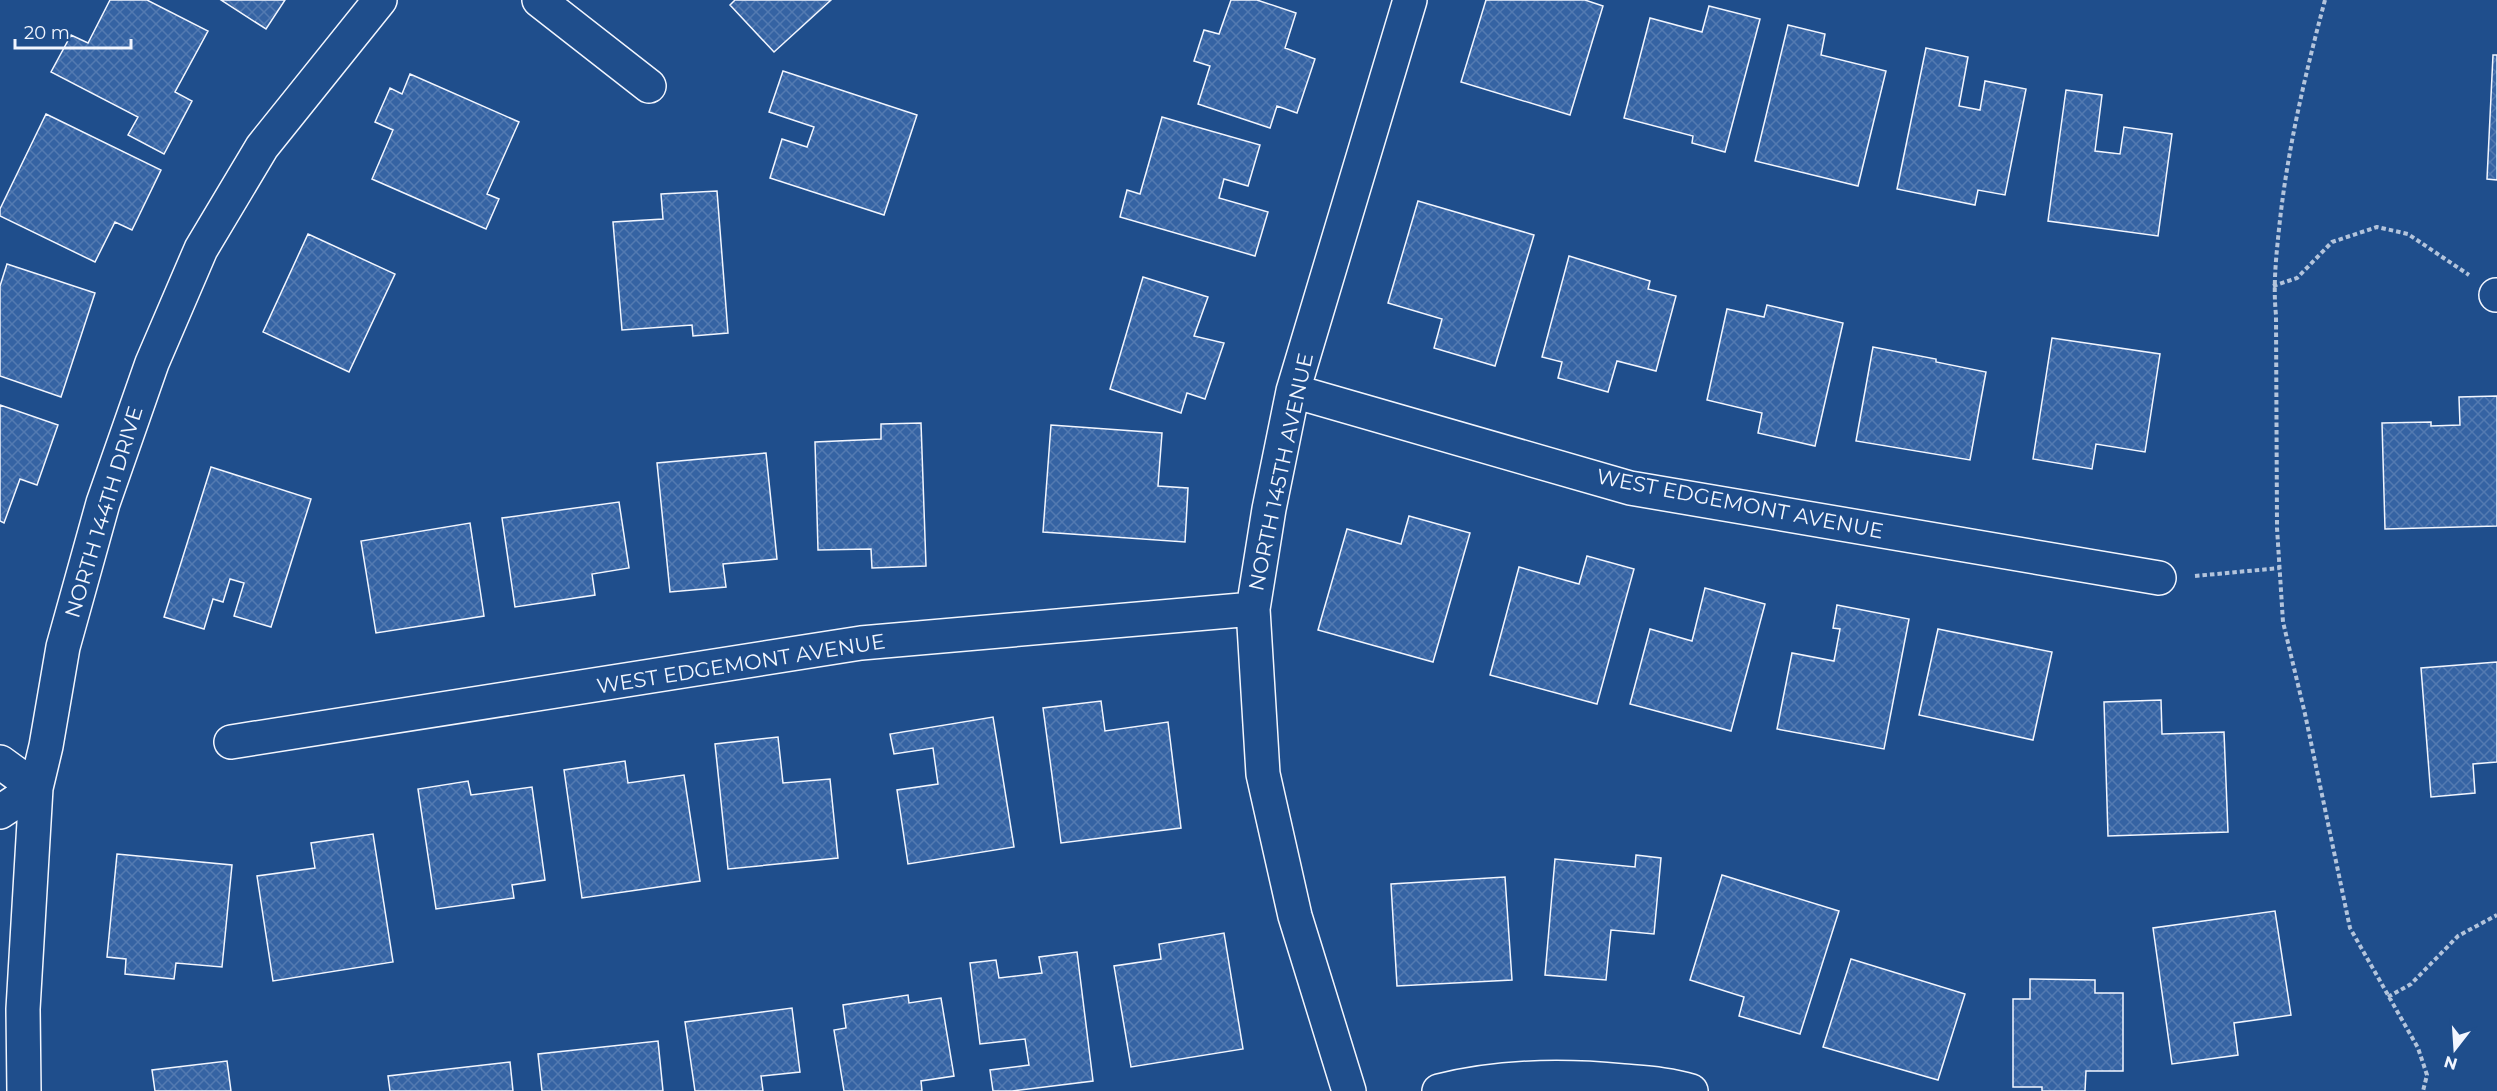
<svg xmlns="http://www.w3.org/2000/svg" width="2497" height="1091" font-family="Montserrat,sans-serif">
<defs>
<pattern id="building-cross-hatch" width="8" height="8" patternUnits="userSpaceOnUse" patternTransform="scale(1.5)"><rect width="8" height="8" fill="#3563a3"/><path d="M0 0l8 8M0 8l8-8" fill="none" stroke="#537ab1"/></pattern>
</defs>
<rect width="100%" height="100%" fill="#1f4e8c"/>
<path fill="url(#building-cross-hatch)" stroke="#f2f6ff" stroke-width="1.5" d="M110 0H147L208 31 175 92 192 101 164 154 128 135 138 117 51 72 71 35 88 43Z
M221 0H285L266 29Z
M735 0H831L774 52 730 5Z
M1231 0H1257L1296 13 1285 48 1315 59 1297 113 1277 106 1270 128 1198 104 1210 66 1194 61 1204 30 1219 34Z
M1486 0H1585L1603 6 1570 115 1461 82Z
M1709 6 1760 19 1725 152 1692 143 1693 136 1624 118 1650 18 1702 32Z
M1788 25 1825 34 1821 55 1886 71 1858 186 1755 161Z
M1926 48 1968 57 1959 106 1980 110 1985 81 2026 89 2005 195 1978 190 1975 205 1897 189Z
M2493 55H2497V180L2487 179Z
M783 71 917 115 884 215 770 178 782 139 807 147 814 127 769 112Z
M410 74 519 122 487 194 499 199 486 229 372 179 393 130 375 122 390 88 402 94Z
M2066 90 2102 95 2095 151 2120 154 2124 127 2172 134 2158 236 2048 221Z
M46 114 161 170 132 230 115 222 95 262 0 216V209Z
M1162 117 1260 145 1248 186 1224 179 1219 198 1268 212 1255 256 1120 217 1127 190 1140 194Z
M717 191 728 333 693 336 692 325 622 330 613 222 663 219 661 194Z
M1418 201 1534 235 1495 366 1434 348 1442 319 1388 303Z
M308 234 395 274 349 372 263 332Z
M1569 256 1650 281 1648 289 1676 296 1656 371 1617 361 1608 392 1558 378 1562 362 1542 357Z
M7 264 95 293 61 397 0 376V286Z
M1143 277 1208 297 1194 336 1224 343 1205 399 1187 393 1181 413 1110 389Z
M1767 305 1843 323 1815 446 1758 433 1762 413 1707 400 1727 309 1764 317Z
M2052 338 2160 354 2145 452 2096 444 2092 469 2033 459Z
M1873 347 1936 359V362L1986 372 1970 460 1856 441Z
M2497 396V526L2385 529 2382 423 2431 422V426L2460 425 2459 397Z
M0 405 58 425 37 485 20 479 4 523 0 521Z
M921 423 926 566 872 568 871 549 818 550 815 442 881 439V424Z
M1051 425 1162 433 1158 486 1188 488 1185 542 1043 532Z
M766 453 777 559 723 564 726 587 670 592 657 463Z
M211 467 311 499 271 627 234 616 244 583 230 579 223 602 213 599 204 629 164 617Z
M619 502 629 568 592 574 595 595 515 607 502 518Z
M1409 516 1470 533 1433 662 1318 630 1347 529 1401 544Z
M470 523 484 616 376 633 361 541Z
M1587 556 1634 569 1597 704 1490 675 1519 567 1579 584Z
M1705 588 1765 604 1731 731 1630 704 1650 629 1692 641Z
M1837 605 1909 619 1884 749 1777 729 1792 653 1834 661 1840 629 1833 628Z
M1938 629 2052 652 2033 740 1919 715Z
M2497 662V762L2473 764 2475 793 2431 797 2421 668Z
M2161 700 2162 734 2224 732 2228 832 2108 836 2104 702Z
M1101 701 1105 731 1168 722 1181 828 1061 843 1043 708Z
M993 717 1014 847 908 864 897 790 938 784 933 748 894 754 890 734Z
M778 737 783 783 830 779 838 858 728 869 715 744Z
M625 761 628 783 684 775 700 881 582 898 564 770Z
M468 781 471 795 532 787 545 880 512 885 514 898 436 909 418 789Z
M373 834 393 962 273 981 257 876 315 868 311 843Z
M117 854 232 865 222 967 176 963 174 979 125 974 126 959 107 957Z
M1636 855 1661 858 1654 934 1611 930 1606 980 1545 975 1555 859 1635 867Z
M1722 875 1839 911 1800 1034 1739 1016 1744 997 1690 980Z
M1505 877 1512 980 1397 986 1391 884Z
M2275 911 2291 1015 2234 1023 2238 1055 2172 1064 2153 928Z
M1224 933 1243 1049 1131 1067 1114 966 1161 959 1159 944Z
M1077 952 1093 1081 1012 1091H993L990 1070 1029 1065 1025 1039 980 1044 970 963 996 960 999 978 1042 973 1039 957Z
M1851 959 1965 994 1938 1080 1823 1047Z
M2030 979 2095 980V993H2123V1071H2086L2085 1091H2042V1087H2013V999H2030Z
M908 995 909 1003 941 998 954 1076 921 1081 922 1091H844L834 1030 846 1028 843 1005Z
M792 1008 800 1072 761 1076 763 1091H695L685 1022Z
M658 1041 663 1091H542L538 1054Z
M227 1061 231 1091H155L152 1070Z
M510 1062 513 1091H390L388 1076Z"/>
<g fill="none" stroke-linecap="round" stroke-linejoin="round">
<defs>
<path id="minor" d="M539 0 649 86
M2496 295H2497
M1293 391 1630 488 2159 578
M231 742 861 643 1253 609
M0 762 36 788 0 812
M24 1091 23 1009 36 788 46 746 63 647 103 503 152 363 201 249 262 147 380 0
M1349 1091 1295 916 1263 774 1253 609 1269 509 1293 391 1410 0
M1439 1091C1499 1076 1562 1075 1623 1081 1646 1083 1669 1084 1691 1091"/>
</defs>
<use href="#minor" stroke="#f2f6ff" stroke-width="36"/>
<path stroke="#b3c4dc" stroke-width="4" stroke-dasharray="4.5 3" stroke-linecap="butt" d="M2325 0C2305 75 2287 151 2279 229 2276 258 2273 286 2276 315L2277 528 2283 622 2305 714 2350 928 2418 1048 2427 1075 2423 1091
M2273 286 2297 278 2332 242 2377 227 2408 234 2469 275
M2195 576 2280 568
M2388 997 2411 984 2458 936 2497 915"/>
<use href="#minor" stroke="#1f4e8c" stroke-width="33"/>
</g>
<g text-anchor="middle" stroke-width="4.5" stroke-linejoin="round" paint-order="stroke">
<g font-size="21" fill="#f2f6ff" stroke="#1f4e8c">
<text transform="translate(1281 472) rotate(-78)" y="7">NORTH 145TH AVENUE</text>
<text transform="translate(1740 504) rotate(11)" y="7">WEST EDGEMONT AVENUE</text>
<text transform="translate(104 512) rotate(-73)" y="7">NORTH 144TH DRIVE</text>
<text transform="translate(741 664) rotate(-9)" y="7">WEST EDGEMONT AVENUE</text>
</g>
</g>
<g transform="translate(2455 1049) rotate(197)" stroke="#1f4e8c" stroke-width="4.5" paint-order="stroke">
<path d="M0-4.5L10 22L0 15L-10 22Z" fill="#f2f6ff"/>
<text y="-9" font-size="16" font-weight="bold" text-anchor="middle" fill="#f2f6ff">N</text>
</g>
<path d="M15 39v9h116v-9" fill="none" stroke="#f2f6ff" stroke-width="3"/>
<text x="24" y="39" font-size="18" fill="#f2f6ff" stroke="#1f4e8c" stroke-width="4.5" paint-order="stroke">20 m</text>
</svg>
